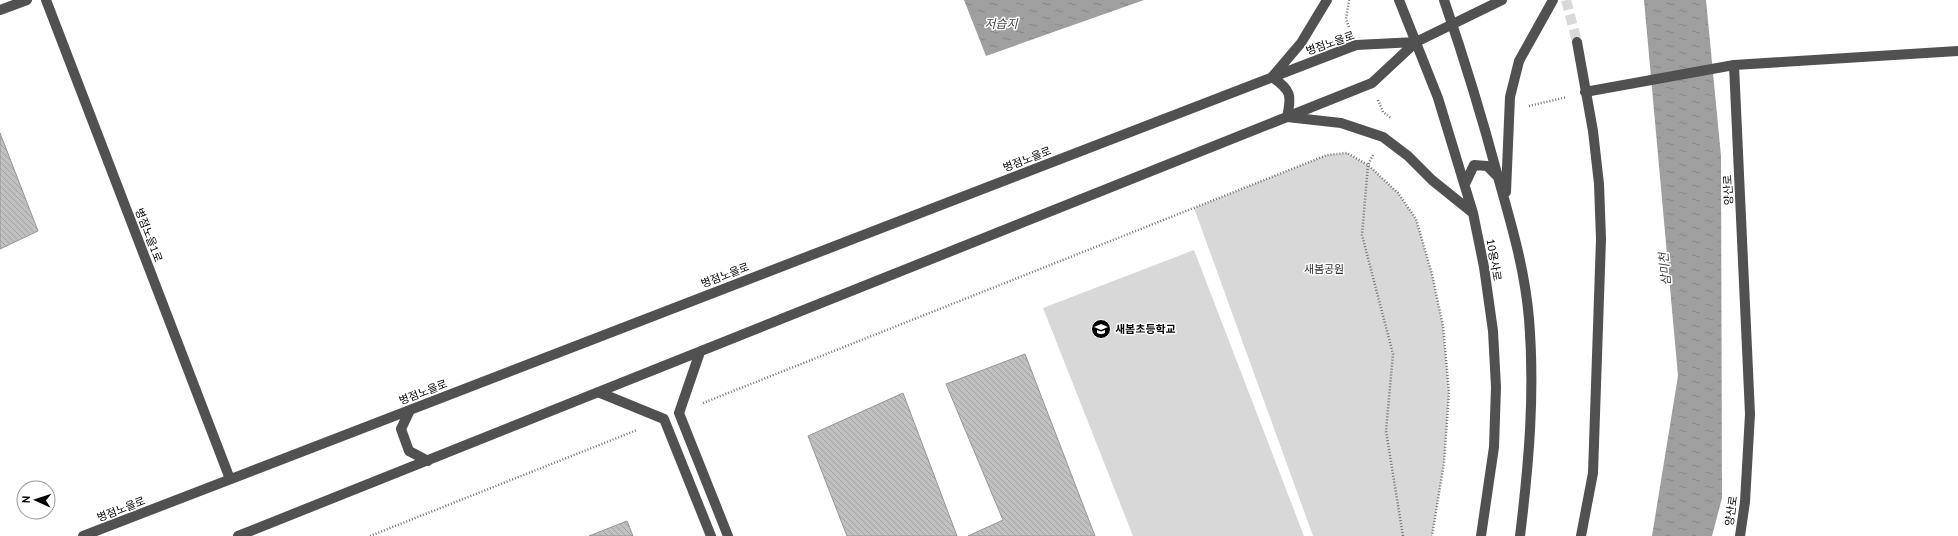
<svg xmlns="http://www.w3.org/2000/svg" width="1958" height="536" font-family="'PT Sans','Noto Sans KR',sans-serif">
<defs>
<pattern id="water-ripples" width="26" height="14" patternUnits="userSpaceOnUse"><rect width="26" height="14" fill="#9f9f9f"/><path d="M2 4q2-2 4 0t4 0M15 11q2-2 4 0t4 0" fill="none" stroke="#878787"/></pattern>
<pattern id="building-back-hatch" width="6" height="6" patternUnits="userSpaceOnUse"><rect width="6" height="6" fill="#c0c0c0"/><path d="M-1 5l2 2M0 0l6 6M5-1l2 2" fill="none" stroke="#a3a3a3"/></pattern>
</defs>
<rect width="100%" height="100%" fill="#fff"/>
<path fill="#d8d8d8" d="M1347 153 1368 165 1398 193 1416 219 1432 274 1443 326 1449 392 1444 463 1432 536H1313L1194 208 1327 155Z
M1194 250 1304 536H1133L1043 308Z"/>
<path fill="url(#water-ripples)" d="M964 0H1144L986 56Z
M1644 0H1706L1721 156 1722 498 1712 536H1652L1678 376Z"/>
<path fill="url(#building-back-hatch)" stroke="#959595" d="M0 133 38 231 0 249Z
M1025 354 1095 536H968L1003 520 946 384Z
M903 393 957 536H847L808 436Z
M627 521 633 536H589Z"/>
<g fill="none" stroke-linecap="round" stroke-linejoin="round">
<path stroke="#d9d9d9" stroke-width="10" stroke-dasharray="10 5" stroke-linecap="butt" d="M1566 0 1577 42"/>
<path stroke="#737373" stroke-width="2.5" stroke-dasharray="1 2" stroke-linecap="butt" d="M1349 27 1346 19 1349 0
M1378 100 1383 112 1391 118
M1529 106 1567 97
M1373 155 1368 165 1362 235 1393 354 1386 431 1403 536
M703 403 1327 155 1347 153 1368 165 1398 193 1416 219 1432 274 1443 326 1449 392 1444 463 1432 536
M370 536 637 430"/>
<path stroke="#515151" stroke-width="10" d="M46 0 230 479
M1327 0 1301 43 1272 77C1291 90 1292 95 1287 117L1341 123 1383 137 1408 156 1432 180 1473 213
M1399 0 1438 98 1473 213 1484 267 1493 331 1496 387 1494 447 1481 536
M1444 0C1464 58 1482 117 1498 177 1511 223 1525 270 1529 319 1535 392 1529 463 1520 536
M0 10 27 0
M1577 42 1593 131 1599 184 1601 239 1593 473 1581 536
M1734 65 1750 414 1745 502 1740 536
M1585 92 1734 65 1958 51
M1465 184 1474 165 1487 166 1498 177
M1506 192 1510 97 1519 61 1553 0
M700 352 679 413 728 536
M598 392 664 419 711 536
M410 410 401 429 409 451 428 461
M83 536 1356 45 1416 42
M238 536 1372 83 1416 42 1502 0"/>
</g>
<defs>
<symbol id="school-disc" viewBox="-11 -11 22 22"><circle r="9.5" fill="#000" stroke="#fff"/><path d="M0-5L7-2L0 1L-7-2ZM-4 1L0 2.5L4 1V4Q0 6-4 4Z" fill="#fff"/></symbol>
</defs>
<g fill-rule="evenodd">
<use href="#school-disc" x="1090" y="318" width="22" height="22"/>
</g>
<g text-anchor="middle" stroke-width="3" stroke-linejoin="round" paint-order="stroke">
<g font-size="11" fill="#000" stroke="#fff">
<text transform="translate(1330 43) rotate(-19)" y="4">병점노을로</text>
<text transform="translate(1027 159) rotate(-21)" y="4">병점노을로</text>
<text transform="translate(1728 190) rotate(-93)" y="4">양산로</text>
<text transform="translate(149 235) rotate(69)" y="4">병점노을1로</text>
<text transform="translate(1494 260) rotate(80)" y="4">10용사로</text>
<text transform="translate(725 275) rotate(-21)" y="4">병점노을로</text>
<text transform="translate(423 392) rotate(-21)" y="4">병점노을로</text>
<text transform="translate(121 509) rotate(-21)" y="4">병점노을로</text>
<text transform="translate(1731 511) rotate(-82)" y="4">양산로</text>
</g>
<g font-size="11" fill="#2f2f2f" stroke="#fff">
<text x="1324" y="273">새봄공원</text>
</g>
<g font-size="11" font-weight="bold" fill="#000" stroke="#fff" text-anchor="start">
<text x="1115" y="333">새봄초등학교</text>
</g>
<g font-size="12" font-style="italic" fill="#404040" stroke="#fff">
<text x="1001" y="28">저습지</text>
<text transform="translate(1665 269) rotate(-95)" y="4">삼미천</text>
</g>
</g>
<g transform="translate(36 500) rotate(273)"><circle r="19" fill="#ffffff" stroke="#999999"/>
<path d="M0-3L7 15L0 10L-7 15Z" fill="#000000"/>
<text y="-6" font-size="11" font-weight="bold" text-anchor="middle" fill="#000000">N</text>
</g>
</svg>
